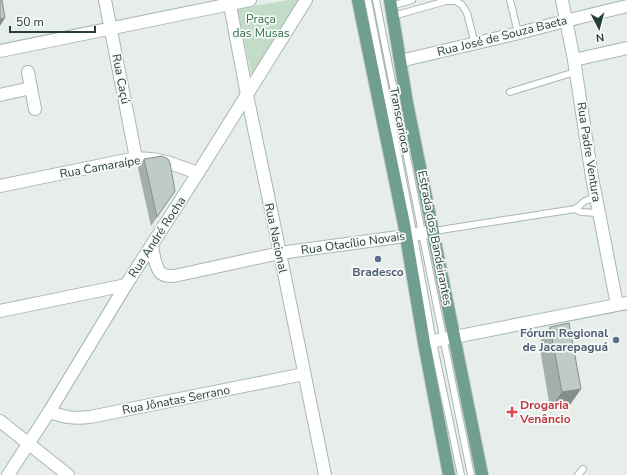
<svg xmlns="http://www.w3.org/2000/svg" width="627" height="475" font-family="'Nunito Sans',sans-serif">
<rect width="100%" height="100%" fill="#e7eeea"/>
<path fill="#c2dcc8" d="M289 0H303L252 77 237 9Z"/>
<g fill="none" stroke-linecap="round" stroke-linejoin="round">
<defs>
<path id="lane" d="M368 0 415 242 433 342 461 475
M376 0 422 233 471 475
M510 0 518 33
M391 6 412 0
M393 16 446 1H456L462 5 467 13 475 44
M510 92 575 72
M575 209 581 212 599 213
M434 231 575 209 585 201 596 197
M578 475 583 469"/>
<path id="street" d="M105 0 136 158
M229 0 247 95
M0 51 250 0
M574 60 627 48
M28 72 35 109
M0 95 31 88
M0 186 136 158 152 159 167 162 198 173
M152 245C153 252 155 268 161 273 164 276 169 276 174 276L280 253 325 475
M0 311 126 285
M49 412C65 417 72 419 90 417L304 374
M0 421 68 475"/>
<path id="secondary" d="M562 0 574 60 592 177 617 305
M400 61 515 34 565 21 627 6
M247 95 280 253 406 236 434 231
M424 343 627 303
M8 475 49 412 126 285 198 173 306 0"/>
<path id="primary" d="M358 0 404 224 424 343 449 475
M390 0 407 103 482 475"/>
</defs>
<use href="#lane" stroke="#aab6b1" stroke-width="8"/>
<use href="#street" stroke="#aab6b1" stroke-width="14"/>
<use href="#secondary" stroke="#a6b8b1" stroke-width="14"/>
<use href="#primary" stroke="#c3c9c7" stroke-width="14"/>
<use href="#lane" stroke="#fff" stroke-width="6"/>
<use href="#street" stroke="#fff" stroke-width="12"/>
<use href="#secondary" stroke="#fff" stroke-width="12"/>
<use href="#primary" stroke="#709e91" stroke-width="12"/>
</g>
<path fill="#a4afaa" d="M144 159 175 191 151 226 138 168Z
M550 327 570 405 550 408 539 343Z"/>
<path fill="#868e8b" d="M5 18 0 26V19Z
M581 389 570 405 550 408 562 392Z"/>
<path fill="#bfcbc6" stroke="#868e8b" d="M0 0H2L5 18 0 19Z
M162 156 168 159 170 163 175 191 157 217 144 159Z
M569 323 581 389 562 392 550 327Z"/>
<g fill="#5c6f8a" stroke="#f7faf9" stroke-width="1.5">
<circle cx="378" cy="259" r="4"/>
<circle cx="616" cy="340" r="4"/>
</g>
<path fill="#e0444e" stroke="#f7faf9" stroke-width="1.5" d="M510 406h4v4h4v4h-4v4h-4v-4h-4v-4h4z"/>
<g text-anchor="middle" stroke-width="3.5" stroke-linejoin="round" paint-order="stroke">
<g font-size="12" fill="#35714b" stroke="#f7faf9">
<text x="261" y="23">Praça<tspan x="261" dy="14">das Musas</tspan></text>
</g>
<g font-size="12" fill="#273e37" stroke="#f7faf9">
<text transform="translate(502 36) rotate(-14)" y="4">Rua José de Souza Baeta</text>
<text transform="translate(121 79) rotate(79)" y="4">Rua Caçú</text>
<text transform="translate(400 120) rotate(79)" y="4">Transcarioca</text>
<text transform="translate(589 152) rotate(81)" y="4">Rua Padre Ventura</text>
<text transform="translate(100 167) rotate(-10)" y="4">Rua Camaraípe</text>
<text transform="translate(157 237) rotate(-57)" y="4">Rua André Rocha</text>
<text transform="translate(276 238) rotate(78)" y="4">Rua Nacional</text>
<text transform="translate(435 238) rotate(79)" y="4">Estrada dos Bandeirantes</text>
<text transform="translate(353 243) rotate(-8)" y="4">Rua Otacílio Novais</text>
<text transform="translate(176 400) rotate(-11)" y="4">Rua Jônatas Serrano</text>
</g>
<g font-size="12" font-weight="bold" fill="#4e5e75" stroke="#f7faf9">
<text x="378" y="276">Bradesco</text>
<text x="608" y="337" text-anchor="end">Fórum Regional<tspan x="608" dy="14">de Jacarepaguá</tspan></text>
</g>
<g font-size="12" font-weight="bold" fill="#be3a42" stroke="#f7faf9" text-anchor="start">
<text x="520" y="409">Drogaria<tspan x="520" dy="14">Venâncio</tspan></text>
</g>
</g>
<g transform="translate(599 28) rotate(174)" stroke="#f7faf9" stroke-width="3" paint-order="stroke">
<path d="M0-3L7 15L0 10L-7 15Z" fill="#273e37"/>
<text y="-6" font-size="11" font-weight="bold" text-anchor="middle" fill="#273e37">N</text>
</g>
<path d="M10 26v6h85v-6" fill="none" stroke="#273e37" stroke-width="2"/>
<text x="16" y="26" font-size="12" fill="#273e37" stroke="#f7faf9" stroke-width="3" paint-order="stroke">50 m</text>
</svg>
